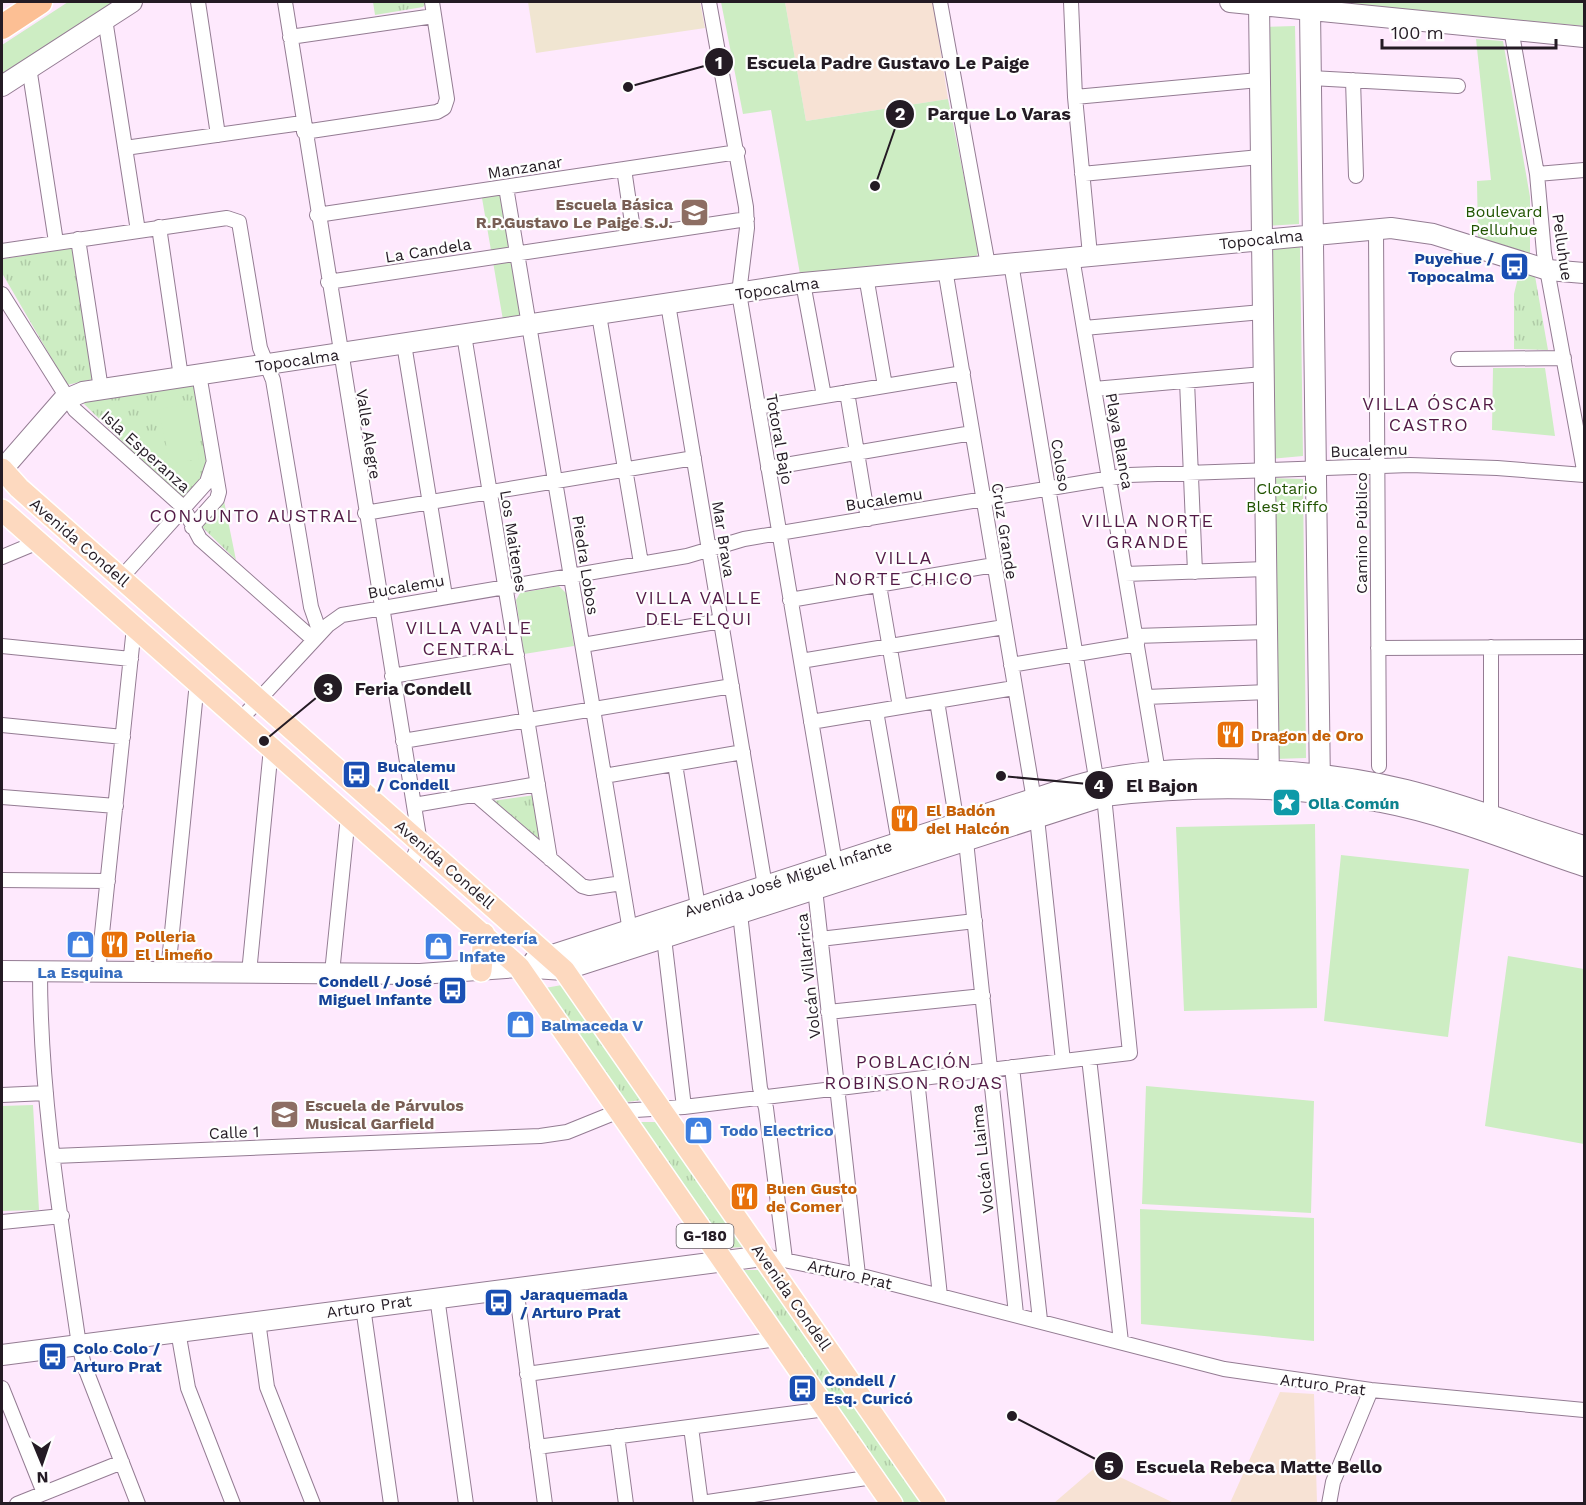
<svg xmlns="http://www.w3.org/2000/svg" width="1586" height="1505" font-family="'Work Sans',sans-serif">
<defs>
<pattern id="grass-tufts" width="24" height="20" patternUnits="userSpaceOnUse" patternTransform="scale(1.5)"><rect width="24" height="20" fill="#cdedc3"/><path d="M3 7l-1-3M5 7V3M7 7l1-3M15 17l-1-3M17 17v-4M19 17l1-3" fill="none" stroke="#b0cba7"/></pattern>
</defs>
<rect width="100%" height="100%" fill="#fee9fd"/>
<path fill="#f7e2d4" d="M785 2H933L948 99 806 121Z
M1280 1392 1314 1394 1317 1503H1230Z
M1097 1466 1174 1503H1054Z"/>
<path fill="#f0e5d1" d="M528 2H700L705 28 536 53Z"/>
<path fill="url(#grass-tufts)" d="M373 2H427L423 7 375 15Z
M73 248 93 379 67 385 2 273V259Z
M1520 269 1535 276 1548 350 1514 349V294Z
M196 385 208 465 204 480 183 501 82 402Z
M223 496 236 560 199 524Z
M535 795 543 843 492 801Z
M562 985 642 1100 627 1102 545 988Z
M639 1122H658L746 1247 726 1248Z
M738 1270H764L923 1503H901Z"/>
<path fill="#cdedc3" d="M68 2H121L2 82V45Z
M721 2H785L806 121 948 99 979 251 976 257 800 274 771 110 743 114Z
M1321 2H1584V26Z
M1295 26 1299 224 1267 226 1264 27Z
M1476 39 1503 41 1530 197V254L1478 240 1477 181 1491 180Z
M501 194 523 316 503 320 482 198Z
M1267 245H1300L1303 456 1269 459Z
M1493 368H1545L1555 436 1492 430Z
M190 404 199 459 170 464 159 409Z
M1269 478 1303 479 1306 758 1275 759Z
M559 586 566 593 574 646 524 654 516 600 520 593Z
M1315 824 1317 1008 1184 1011 1176 827Z
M1341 855 1469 869 1448 1037 1324 1021Z
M1508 956 1584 969V1144L1485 1126Z
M1146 1086 1314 1101 1311 1213 1142 1204Z
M33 1105 39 1210 2 1211V1106Z
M1140 1209 1314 1218V1341L1141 1324Z"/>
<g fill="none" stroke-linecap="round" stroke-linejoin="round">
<defs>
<path id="street" d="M198 2 218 135
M285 2 420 843 408 869
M709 2 746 207 747 228 739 293 836 869
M940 2 988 265
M1071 2 1075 97 1090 255
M105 19 138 231
M1511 29 1537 174 1544 253 1584 470
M290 37 434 16
M29 67 56 242
M1311 78 1458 86
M1353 80 1356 176
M1075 97 1259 80
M304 132 437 112 444 108 447 99 432 2
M125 148 302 123
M624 169 634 236
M1082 174 1260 157
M1537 174 1584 170
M506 187 631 937
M317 215 738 152
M159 227 181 377
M1376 228 1379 766
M78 239 101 389
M2 251 227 218 239 222 260 348 273 380 311 607 320 633
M1072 257 1158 772
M945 269 1037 818 1063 1061
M866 276 885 386
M328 282 747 219
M803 283 824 396
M2 294 75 410 183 507 200 539 314 640
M668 304 765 886
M599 315 641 563
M1084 328 1262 312
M464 335 550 859
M404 344 445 596
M1458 359 1564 358
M1187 381 1195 572
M1094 389 1263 374
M847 392 868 519
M758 407 963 373
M768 468 972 433
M365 513 694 458
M192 527 217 499 219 492 199 374
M2 557 38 542
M1125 574 1266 569
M121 578 207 482 213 464
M879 585 900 707
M790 600 994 565
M1135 636 1267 632
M583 645 721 621
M2 646 131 659
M1378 648 1584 647
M801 661 1004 627
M1011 665 1137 644
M392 676 517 655
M1146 697 1268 692
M937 701 957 824 966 841 1016 1314
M876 711 899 843
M240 720 328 625 342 615 687 556 744 539 1129 475 1410 465 1497 468 1584 475
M811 722 1014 688
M2 725 123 737
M403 741 732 686
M675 764 698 907
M604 776 743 752
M476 795 582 886 589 888 622 883
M2 797 116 806
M414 805 538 784
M1491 817V647
M2 880 108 881
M815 889 858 1275
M739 905 760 1088 766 1108 785 1259
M664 938 684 1107
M820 939 975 921
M40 972C40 1096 61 1221 79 1345L84 1365 138 1504
M98 972 134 627
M168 972 197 682
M249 973 271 748
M332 973 348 816
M828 1012 983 996
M1089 1058 1121 1342
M1012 1067 1040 1320
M917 1079 940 1296
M2 1095 46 1093
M54 1156 540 1136 567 1132 619 1111 684 1107 1130 1053 1104 796 1096 778 1011 263
M2 1222 62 1216
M764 1256 858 1275 1224 1369 1371 1390 1584 1410
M516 1287 545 1504
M437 1297 466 1504
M363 1307 391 1504
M258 1321 267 1387 313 1504
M178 1331 188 1388 233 1504
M527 1374 777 1339
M2 1388 44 1493
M691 1427 701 1504
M617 1436 626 1504
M537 1447 826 1409
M701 1503 873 1477
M17 1504 122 1462
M1329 1504 1333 1482 1371 1390"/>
<path id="secondary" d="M1230 2 1584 37
M1259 4 1269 784
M1310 10 1320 788
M2 86 132 2
M2 470 62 401 83 392 803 283 1391 228 1433 234 1548 270 1584 273
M534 961 1033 799C1054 793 1076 784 1098 780 1188 761 1317 768 1406 790 1466 805 1525 828 1584 846
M2 971 420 974 519 967 564 970 1104 796C1194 785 1291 785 1381 802 1450 815 1518 844 1584 866
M2 1355 764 1256"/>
<path id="primary" d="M2 469 19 488 564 970 935 1504
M2 510 519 967 892 1504
M481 971 484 934"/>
<path id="highway" d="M2 27 40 2"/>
</defs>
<use href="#street" stroke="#947c93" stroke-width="16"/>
<use href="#secondary" stroke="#947c93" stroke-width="22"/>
<use href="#primary" stroke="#fff" stroke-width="24"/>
<use href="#highway" stroke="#fff" stroke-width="27"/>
<use href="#street" stroke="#fff" stroke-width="14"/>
<use href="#secondary" stroke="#fff" stroke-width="20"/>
<use href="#primary" stroke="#fdd9bf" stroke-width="21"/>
<use href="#highway" stroke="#fcbf94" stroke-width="24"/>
</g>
<defs>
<symbol id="school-square" viewBox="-11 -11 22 22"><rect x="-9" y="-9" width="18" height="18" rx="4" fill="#8d6e63" stroke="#fefefe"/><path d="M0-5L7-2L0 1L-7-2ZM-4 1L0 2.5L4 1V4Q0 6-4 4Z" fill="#fff"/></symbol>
<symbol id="bus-square" viewBox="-11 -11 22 22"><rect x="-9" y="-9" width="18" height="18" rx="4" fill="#1a4fb4" stroke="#fefefe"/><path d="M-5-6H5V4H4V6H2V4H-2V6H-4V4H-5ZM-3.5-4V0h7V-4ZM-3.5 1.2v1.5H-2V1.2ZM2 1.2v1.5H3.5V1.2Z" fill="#fff"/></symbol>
<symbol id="restaurant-square" viewBox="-11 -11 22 22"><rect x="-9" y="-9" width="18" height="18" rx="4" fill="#e8710a" stroke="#fefefe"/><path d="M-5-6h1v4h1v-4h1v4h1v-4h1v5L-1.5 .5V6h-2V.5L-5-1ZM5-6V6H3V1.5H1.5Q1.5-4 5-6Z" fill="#fff"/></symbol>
<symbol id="sight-square" viewBox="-11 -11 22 22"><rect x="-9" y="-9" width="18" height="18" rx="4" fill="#0f9aa8" stroke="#fefefe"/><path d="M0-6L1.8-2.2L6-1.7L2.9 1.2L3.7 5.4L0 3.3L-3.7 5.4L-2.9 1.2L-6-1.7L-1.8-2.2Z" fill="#fff"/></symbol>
<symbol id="shop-square" viewBox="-11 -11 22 22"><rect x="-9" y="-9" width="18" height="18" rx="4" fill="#3f7fe0" stroke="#fefefe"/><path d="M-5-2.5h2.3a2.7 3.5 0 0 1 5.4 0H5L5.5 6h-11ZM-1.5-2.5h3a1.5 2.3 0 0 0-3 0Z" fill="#fff"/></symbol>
</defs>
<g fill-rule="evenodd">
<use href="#school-square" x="678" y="196" width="33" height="33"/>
<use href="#bus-square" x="1498" y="250" width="33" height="33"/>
<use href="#restaurant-square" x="1214" y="718" width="33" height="33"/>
<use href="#bus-square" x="340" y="758" width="33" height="33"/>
<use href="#sight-square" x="1270" y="786" width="33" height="33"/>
<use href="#restaurant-square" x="888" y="802" width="33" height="33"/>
<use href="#shop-square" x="64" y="928" width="33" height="33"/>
<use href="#restaurant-square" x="98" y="928" width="33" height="33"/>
<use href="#shop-square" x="422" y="930" width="33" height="33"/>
<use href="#bus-square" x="436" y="974" width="33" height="33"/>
<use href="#shop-square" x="504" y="1008" width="33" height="33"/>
<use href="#school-square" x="268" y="1098" width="33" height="33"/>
<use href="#shop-square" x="682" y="1114" width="33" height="33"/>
<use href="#restaurant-square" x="728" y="1180" width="33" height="33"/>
<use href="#bus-square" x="482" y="1286" width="33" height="33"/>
<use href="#bus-square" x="36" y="1340" width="33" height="33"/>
<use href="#bus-square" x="786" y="1372" width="33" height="33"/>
</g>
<g text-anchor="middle" stroke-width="4.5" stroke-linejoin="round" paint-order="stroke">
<rect fill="#fefefe" stroke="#655f65" stroke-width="1.5" x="676.5" y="1224" width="57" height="24" rx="4.5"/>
<g font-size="15" font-weight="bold" fill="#241b24">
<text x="705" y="1241">G-180</text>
</g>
<g font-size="16" fill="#241b24" stroke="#fefefe">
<text transform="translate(525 167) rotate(-9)" y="6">Manzanar</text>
<text transform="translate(1261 239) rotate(-6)" y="6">Topocalma</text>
<text transform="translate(1563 247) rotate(82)" y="6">Pelluhue</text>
<text transform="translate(428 250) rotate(-9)" y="6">La Candela</text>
<text transform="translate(777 288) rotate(-8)" y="6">Topocalma</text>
<text transform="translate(297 360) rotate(-8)" y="6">Topocalma</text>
<text transform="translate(369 434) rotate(81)" y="6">Valle Alegre</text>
<text transform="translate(780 439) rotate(80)" y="6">Totoral Bajo</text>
<text transform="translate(1120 441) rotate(80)" y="6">Playa Blanca</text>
<text transform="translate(1369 450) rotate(-2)" y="6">Bucalemu</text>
<text transform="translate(146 451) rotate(42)" y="6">Isla Esperanza</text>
<text transform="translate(1061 465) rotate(81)" y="6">Coloso</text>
<text transform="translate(884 499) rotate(-9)" y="6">Bucalemu</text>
<text transform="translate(1005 531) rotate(81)" y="6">Cruz Grande</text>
<text transform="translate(1361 533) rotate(-90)" y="6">Camino Público</text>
<text transform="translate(724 539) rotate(81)" y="6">Mar Brava</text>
<text transform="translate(514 541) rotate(81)" y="6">Los Maitenes</text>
<text transform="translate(80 542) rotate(41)" y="6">Avenida Condell</text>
<text transform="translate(586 565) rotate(81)" y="6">Piedra Lobos</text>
<text transform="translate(406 586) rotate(-10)" y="6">Bucalemu</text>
<text transform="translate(445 864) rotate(41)" y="6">Avenida Condell</text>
<text transform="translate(788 878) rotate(-18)" y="6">Avenida José Miguel Infante</text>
<text transform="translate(808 976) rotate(-96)" y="6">Volcán Villarrica</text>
<text transform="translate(234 1132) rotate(-2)" y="6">Calle 1</text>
<text transform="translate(982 1159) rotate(-96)" y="6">Volcán Llaima</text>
<text transform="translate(850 1274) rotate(13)" y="6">Arturo Prat</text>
<text transform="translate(792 1297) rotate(55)" y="6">Avenida Condell</text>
<text transform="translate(369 1306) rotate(-8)" y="6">Arturo Prat</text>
<text transform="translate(1323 1384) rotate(7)" y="6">Arturo Prat</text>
</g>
<g font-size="16" font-weight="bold" fill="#785e54" stroke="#fefefe" text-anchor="end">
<text x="673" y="210">Escuela Básica<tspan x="673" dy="18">R.P.Gustavo Le Paige S.J.</tspan></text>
<text x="305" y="1111" text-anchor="start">Escuela de Párvulos<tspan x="305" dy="18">Musical Garfield</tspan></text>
</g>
<g font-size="16" fill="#215402" stroke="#fefefe">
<text x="1504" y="217">Boulevard<tspan x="1504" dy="18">Pelluhue</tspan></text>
<text x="1287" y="494">Clotario<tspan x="1287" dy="18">Blest Riffo</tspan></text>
</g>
<g font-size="16" font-weight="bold" fill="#164399" stroke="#fefefe" text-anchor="start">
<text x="1494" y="264" text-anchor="end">Puyehue /<tspan x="1494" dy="18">Topocalma</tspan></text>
<text x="377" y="772">Bucalemu<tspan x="377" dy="18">/ Condell</tspan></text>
<text x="432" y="987" text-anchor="end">Condell / José<tspan x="432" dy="18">Miguel Infante</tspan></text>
<text x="520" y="1300">Jaraquemada<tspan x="520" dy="18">/ Arturo Prat</tspan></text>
<text x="73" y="1354">Colo Colo /<tspan x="73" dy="18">Arturo Prat</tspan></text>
<text x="824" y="1386">Condell /<tspan x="824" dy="18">Esq. Curicó</tspan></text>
</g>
<g font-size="16" font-weight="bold" fill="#c56008" stroke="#fefefe" text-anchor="start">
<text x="1251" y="741">Dragon de Oro</text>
<text x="926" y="816">El Badón<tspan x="926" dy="18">del Halcón</tspan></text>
<text x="135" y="942">Polleria<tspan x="135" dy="18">El Limeño</tspan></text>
<text x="766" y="1194">Buen Gusto<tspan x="766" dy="18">de Comer</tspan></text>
</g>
<g font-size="16" font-weight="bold" fill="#0d838f" stroke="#fefefe" text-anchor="start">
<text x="1308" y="809">Olla Común</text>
</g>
<g font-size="16" font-weight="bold" fill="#366cbe" stroke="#fefefe" text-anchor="start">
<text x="459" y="944">Ferretería<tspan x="459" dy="18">Infate</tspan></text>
<text x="80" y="978" text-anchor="middle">La Esquina</text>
<text x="541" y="1031">Balmaceda V</text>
<text x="720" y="1136">Todo Electrico</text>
</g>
<g font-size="18" letter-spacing="1.5" fill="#521a45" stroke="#fefefe">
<text x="1429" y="410">VILLA ÓSCAR<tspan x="1429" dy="21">CASTRO</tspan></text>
<text x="254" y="522">CONJUNTO AUSTRAL</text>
<text x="1148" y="527">VILLA NORTE<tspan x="1148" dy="21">GRANDE</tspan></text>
<text x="904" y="564">VILLA<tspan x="904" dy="21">NORTE CHICO</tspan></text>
<text x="699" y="604">VILLA VALLE<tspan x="699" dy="21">DEL ELQUI</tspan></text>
<text x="469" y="634">VILLA VALLE<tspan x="469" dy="21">CENTRAL</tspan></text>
<text x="914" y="1068">POBLACIÓN<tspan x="914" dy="21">ROBINSON ROJAS</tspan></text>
</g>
</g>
<path fill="none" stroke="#241b24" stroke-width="2" d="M628 87L719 62M875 186L900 114M264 741L328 688M1001 776L1099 785M1012 1416L1109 1466"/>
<g fill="#241b24" stroke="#fefefe" stroke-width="2">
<circle cx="628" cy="87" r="6"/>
<circle cx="875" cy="186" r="6"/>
<circle cx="264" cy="741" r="6"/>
<circle cx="1001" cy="776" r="6"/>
<circle cx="1012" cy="1416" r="6"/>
<circle cx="719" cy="62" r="15"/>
<circle cx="900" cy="114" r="15"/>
<circle cx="328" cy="688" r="15"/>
<circle cx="1099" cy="785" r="15"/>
<circle cx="1109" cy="1466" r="15"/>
</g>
<g font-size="18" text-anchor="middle" font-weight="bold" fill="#fff">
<text x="719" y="69">1</text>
<text x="900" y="120">2</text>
<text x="328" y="695">3</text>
<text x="1099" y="792">4</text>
<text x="1109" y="1473">5</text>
</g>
<g font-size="18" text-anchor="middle" font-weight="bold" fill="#241b24" stroke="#fefefe" stroke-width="4.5" stroke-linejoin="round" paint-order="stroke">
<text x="888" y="69">Escuela Padre Gustavo Le Paige</text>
<text x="999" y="120">Parque Lo Varas</text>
<text x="413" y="695">Feria Condell</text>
<text x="1162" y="792">El Bajon</text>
<text x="1259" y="1473">Escuela Rebeca Matte Bello</text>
</g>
<rect width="1586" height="1505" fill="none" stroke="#241b24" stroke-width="6"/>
<g transform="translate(42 1463) rotate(178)" stroke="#fefefe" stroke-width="4.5" paint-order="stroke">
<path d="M0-4.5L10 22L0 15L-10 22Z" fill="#241b24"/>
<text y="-9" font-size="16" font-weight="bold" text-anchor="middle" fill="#241b24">N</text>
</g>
<path d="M1382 39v9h174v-9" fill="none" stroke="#241b24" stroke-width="3"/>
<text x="1391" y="39" font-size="18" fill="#241b24" stroke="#fefefe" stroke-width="4.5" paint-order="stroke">100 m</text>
</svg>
